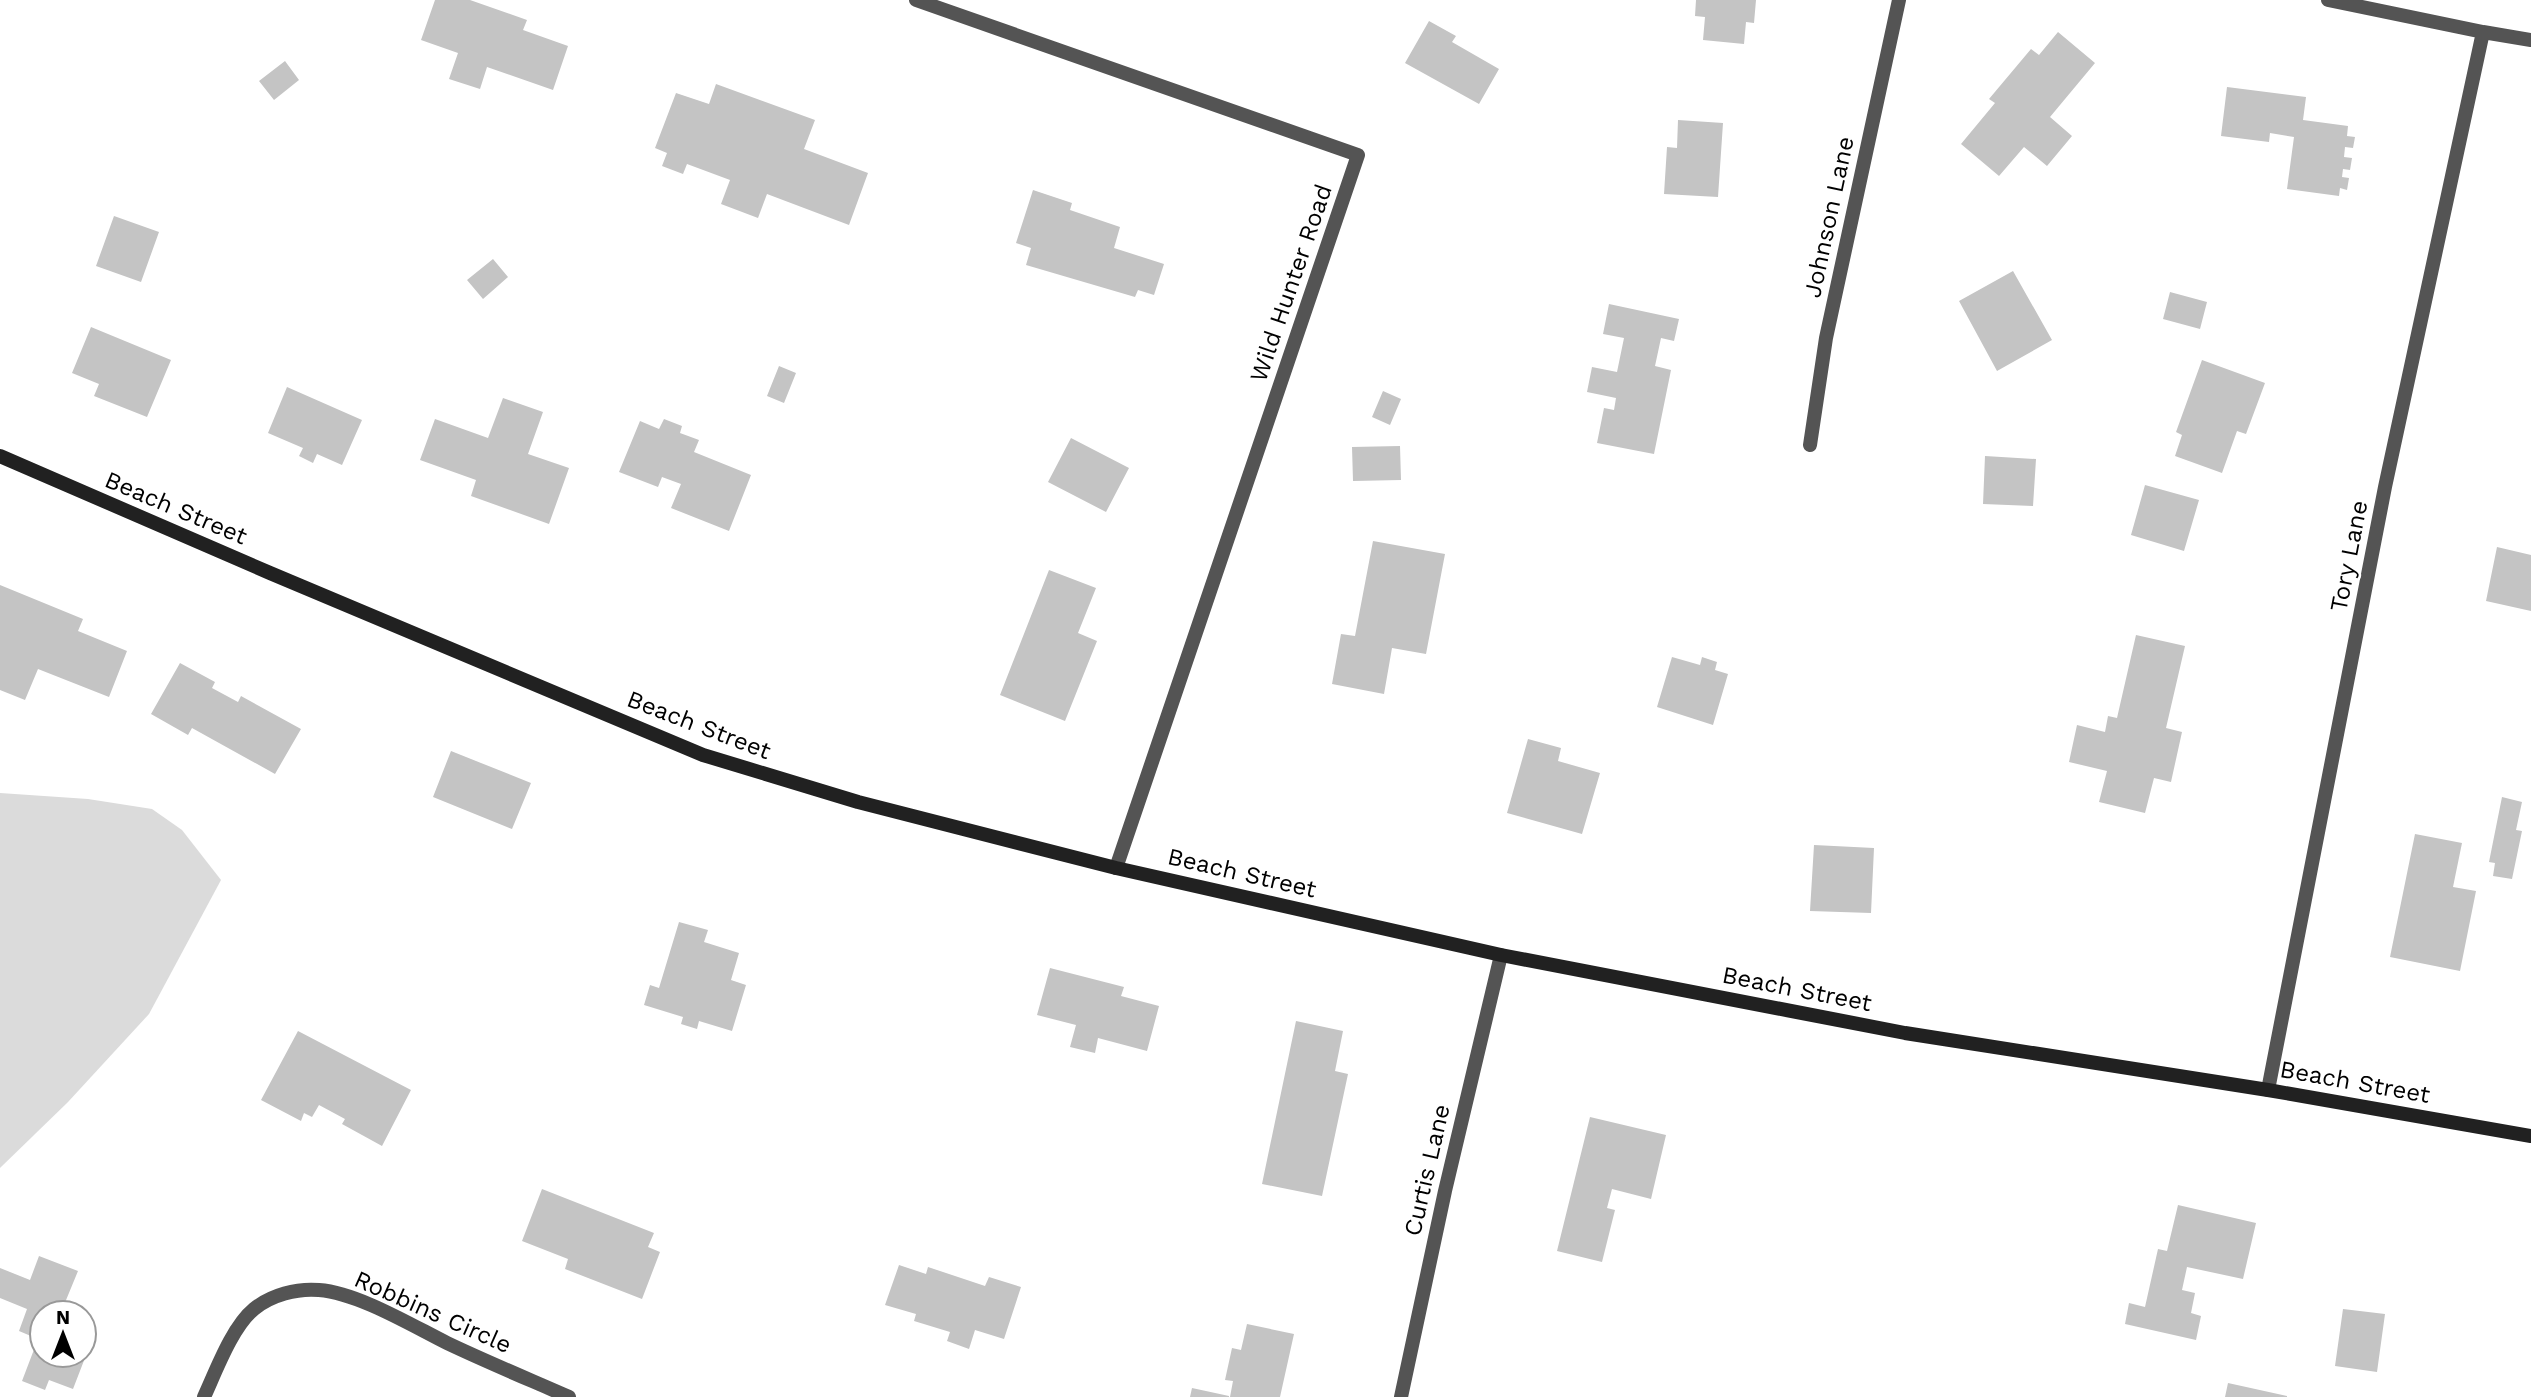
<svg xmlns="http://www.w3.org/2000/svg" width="2531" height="1397" font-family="'Work Sans',sans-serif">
<rect width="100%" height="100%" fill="#fff"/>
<path fill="#dbdbdb" d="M0 793 88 799 152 809 182 830 221 880 149 1014 68 1102 0 1168Z"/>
<path fill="#c4c4c4" d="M435 0H470L527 20 523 30 568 46 553 90 487 67 480 89 449 79 458 53 421 40Z
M1696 0H1756L1754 23 1746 22 1744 44 1703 40 1705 17 1695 16Z
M1429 21 1456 36 1452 42 1499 69 1479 104 1405 63Z
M2058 32 2095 63 2050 117 2072 136 2047 166 2024 147 1999 176 1961 144 1995 103 1989 99 2031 49 2039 55Z
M285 61 299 80 274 100 259 81Z
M716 84 815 120 804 149 868 173 849 225 767 194 758 218 721 204 730 180 687 164 683 174 662 166 667 153 655 148 676 93 709 104Z
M2227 87 2306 97 2303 120 2348 126 2347 136 2355 137 2353 148 2345 147 2344 157 2352 158 2350 170 2343 169 2342 177 2349 178 2347 190 2340 188 2339 196 2287 189 2294 137 2270 133 2269 142 2221 136Z
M1678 120 1723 123 1718 197 1664 194 1667 147 1677 148Z
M1033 190 1072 203 1070 210 1120 227 1114 248 1164 264 1154 295 1138 290 1135 297 1026 265 1031 248 1016 243Z
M114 216 159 232 141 282 96 266Z
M493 259 508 277 483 299 467 280Z
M2013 271 2052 340 1997 371 1959 301Z
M2170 292 2207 302 2200 329 2163 319Z
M1609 304 1679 319 1674 341 1661 338 1655 366 1671 370 1654 454 1597 443 1604 408 1614 410 1616 398 1587 392 1592 367 1617 372 1624 338 1603 334Z
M91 327 171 360 147 417 94 396 99 384 72 373Z
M2202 360 2265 383 2246 434 2237 431 2222 473 2175 456 2182 435 2176 432Z
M779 366 796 373 784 403 767 396Z
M287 387 362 420 342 465 317 454 313 463 299 456 303 448 268 433Z
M1383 391 1401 399 1390 425 1372 417Z
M503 398 543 412 528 454 569 468 549 524 471 496 476 480 420 460 435 419 488 438Z
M664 419 682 426 680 433 699 440 694 452 751 475 729 531 671 508 681 484 662 477 658 487 619 472 640 421 659 429Z
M1071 438 1129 468 1106 512 1048 482Z
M1400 446 1401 480 1353 481 1352 447Z
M1985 456 2036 459 2033 506 1983 504Z
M2145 485 2199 500 2184 551 2131 535Z
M1373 541 1445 554 1426 654 1392 648 1384 694 1332 684 1341 634 1355 636Z
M2497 547 2531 555V611L2486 601Z
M1049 570 1096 588 1078 633 1097 641 1065 721 1000 695Z
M0 585 83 619 78 631 127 651 109 697 38 669 25 700 0 690Z
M2136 635 2185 646 2166 728 2182 732 2171 782 2154 778 2145 813 2099 802 2107 771 2069 762 2077 725 2105 732 2108 716 2117 718Z
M1672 657 1700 665 1702 657 1717 662 1715 670 1728 674 1713 725 1657 707Z
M180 663 215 682 212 688 238 702 241 696 301 729 275 774 192 728 188 735 151 714Z
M1528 739 1561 748 1558 761 1600 773 1582 834 1507 813Z
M451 751 531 783 512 829 433 797Z
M2502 797 2522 802 2516 830 2522 831 2512 879 2493 876 2495 863 2489 862Z
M2415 834 2462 843 2453 887 2476 891 2460 971 2390 957Z
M1814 845 1874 848 1871 913 1810 911Z
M679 922 708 930 704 942 739 953 731 980 746 985 732 1031 699 1021 697 1029 681 1024 683 1017 644 1005 650 985 659 988Z
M1050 968 1124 987 1121 996 1159 1006 1147 1051 1098 1038 1095 1053 1070 1047 1076 1025 1037 1015Z
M1296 1021 1343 1031 1335 1071 1348 1074 1322 1196 1262 1184Z
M298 1031 411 1090 382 1146 342 1124 345 1119 319 1105 312 1117 304 1113 301 1121 261 1100Z
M1590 1117 1666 1135 1651 1199 1612 1189 1607 1208 1615 1210 1602 1262 1557 1251Z
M542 1189 654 1233 648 1247 660 1252 642 1299 565 1269 568 1259 522 1241Z
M2178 1205 2256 1223 2243 1279 2187 1267 2182 1290 2195 1293 2191 1313 2201 1316 2196 1340 2125 1324 2129 1303 2145 1307 2158 1249 2167 1251Z
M39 1256 78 1271 64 1305 58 1303 54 1313H42V1355H84V1328L95 1332 73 1389 49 1380 45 1390 22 1381 38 1339 19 1331 27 1309 0 1298V1268L30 1280Z
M899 1265 926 1274 928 1267 985 1286 989 1277 1021 1287 1004 1339 975 1330 969 1349 947 1341 950 1332 914 1321 916 1314 885 1305Z
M2343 1309 2385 1314 2377 1372 2335 1366Z
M1247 1324 1294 1334 1280 1397H1230L1233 1381 1225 1380 1232 1348 1241 1350Z
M2228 1383 2287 1396V1397H2225Z
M1192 1388 1229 1396V1397H1190Z"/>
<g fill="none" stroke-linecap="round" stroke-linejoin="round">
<path stroke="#545454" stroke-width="14" d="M916 0 1358 155 1116 868
M2328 0 2483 32 2531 40
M1810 445 1826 338 1899 0
M2268 1090 2385 487 2483 32
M204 1397C216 1371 232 1327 254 1309 271 1295 297 1288 319 1290 358 1293 411 1325 447 1343 487 1362 528 1379 569 1397
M1401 1397 1445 1191 1501 955"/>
<path stroke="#212121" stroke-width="14" d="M0 456 270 573 703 755 858 802 1116 868 1501 955 1905 1033 2268 1090 2531 1136"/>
</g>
<g text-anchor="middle" stroke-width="5" stroke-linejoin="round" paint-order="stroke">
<g font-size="24" fill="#000" stroke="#fff">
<text transform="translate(1829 217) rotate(-78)" y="8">Johnson Lane</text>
<text transform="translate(1291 283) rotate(-71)" y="8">Wild Hunter Road</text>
<text transform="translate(176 508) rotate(23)" y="8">Beach Street</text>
<text transform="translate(2349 556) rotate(-79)" y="8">Tory Lane</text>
<text transform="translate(699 725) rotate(21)" y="8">Beach Street</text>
<text transform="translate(1242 873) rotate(13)" y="8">Beach Street</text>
<text transform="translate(1797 989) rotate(11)" y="8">Beach Street</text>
<text transform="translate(2355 1082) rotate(10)" y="8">Beach Street</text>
<text transform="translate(1427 1170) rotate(-77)" y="8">Curtis Lane</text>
<text transform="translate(433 1312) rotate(24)" y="8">Robbins Circle</text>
</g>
</g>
<g transform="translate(63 1334)"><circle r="33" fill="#ffffff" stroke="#999999" stroke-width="2"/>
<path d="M0-5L12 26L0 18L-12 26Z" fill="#000000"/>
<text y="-10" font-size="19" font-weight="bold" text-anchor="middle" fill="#000000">N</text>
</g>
</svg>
